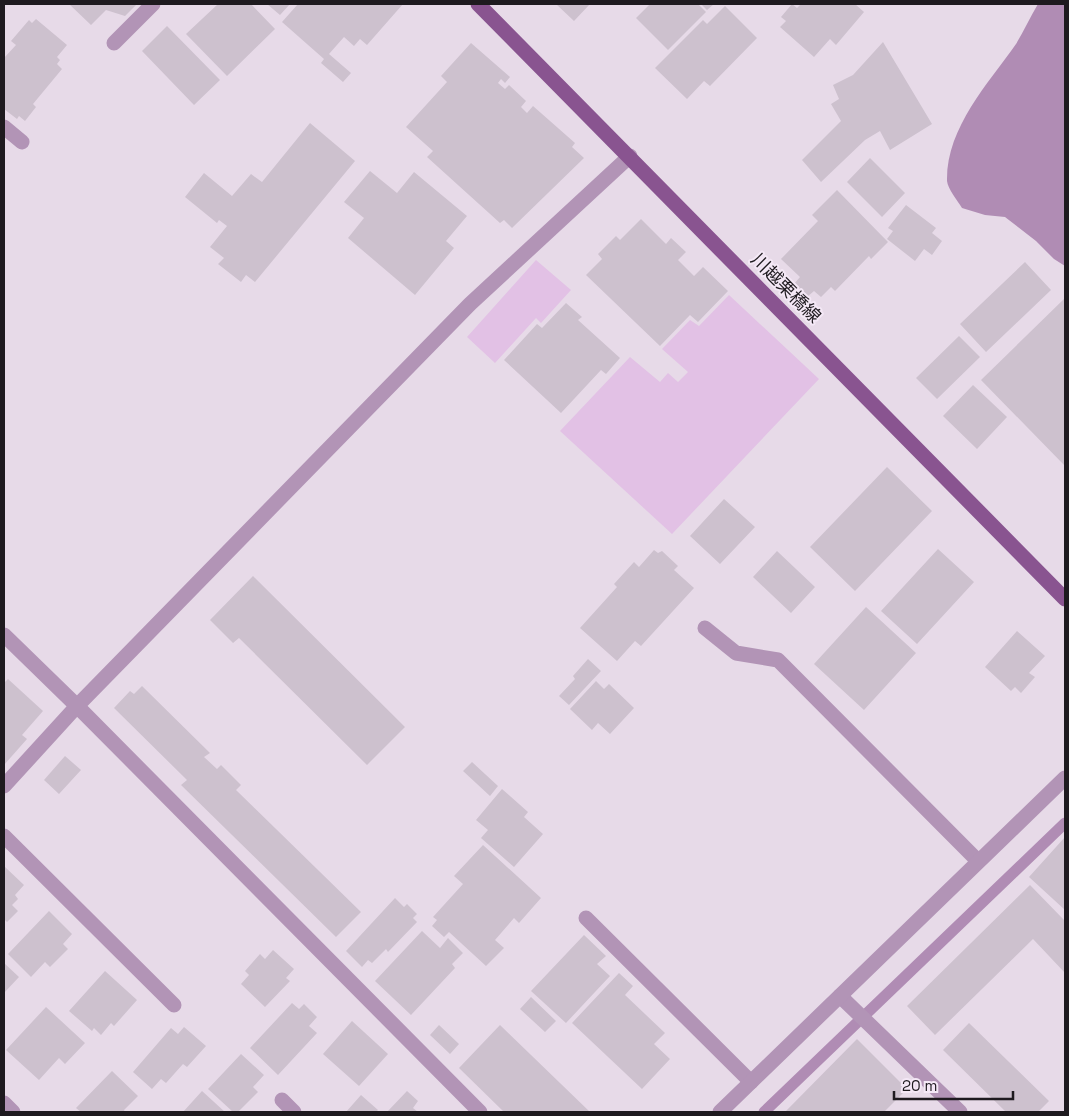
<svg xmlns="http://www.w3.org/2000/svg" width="1069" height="1116" font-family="'Space Grotesk','Noto Sans JP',sans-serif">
<rect width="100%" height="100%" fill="#e7dae8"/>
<path fill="#e2c1e5" d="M536 260 571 290 541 323 536 318 495 363 467 337Z
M729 295 819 379 672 534 560 431 630 357 660 382 668 373 678 382 688 372 662 349 690 320 699 326Z"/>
<path fill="#b08cb4" d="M1038 4H1065V266L1054 259 1036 241 1005 217 985 215 962 208C957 200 948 189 947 181 946 128 988 84 1016 44 1024 31 1030 17 1038 4Z"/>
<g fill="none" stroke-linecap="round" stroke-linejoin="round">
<path stroke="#b08cb4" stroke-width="11" d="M764 1112 1065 823"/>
</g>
<path fill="#cdc1ce" d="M69 4H137L125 16 106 10 91 25Z
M218 4H251L275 29 227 76 186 34Z
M267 4H290L280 15Z
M298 4H403L367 45 360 39 354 46 344 37 329 54 351 73 343 82 321 63 324 59 282 22Z
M556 4H590L574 21Z
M650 4H698L706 12 668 50 636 18Z
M701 4H714L707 10Z
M792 4 797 8 801 4H855L864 12 836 45 830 39 814 57 780 27 786 21 781 17Z
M725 6 757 38 710 86 704 81 687 99 655 68 703 20 707 24Z
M36 19 67 45 57 57 60 60 57 64 62 69 33 104 36 107 25 121 19 116 17 119 4 109V58L16 45 11 41 29 20 32 23Z
M167 26 220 80 194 105 142 51Z
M883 42 932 124 890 150 880 131 865 140 821 182 802 160 841 121 831 104 839 99 833 85 853 75Z
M471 43 510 77 505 83 501 79 498 83 505 89 509 85 526 101 521 107 527 113 533 106 575 143 572 147 584 158 512 228 504 220 500 223 427 157 433 151 406 127 447 82 441 76Z
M310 123 355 161 255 282 246 275 241 282 218 264 224 258 210 247 227 226 219 220 217 223 185 197 204 173 232 196 251 174 262 182Z
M870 158 905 193 882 217 847 182Z
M370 171 397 193 414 172 467 216 446 241 454 248 415 295 348 238 364 218 344 202Z
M837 190 888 242 871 259 869 256 835 291 831 287 821 297 814 291 807 297 794 284 800 277 781 259 818 221 812 215Z
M906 205 936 228 932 233 942 241 932 255 924 249 915 261 887 239 893 231 888 228Z
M641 219 666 244 671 238 686 252 678 260 694 276 703 267 728 291 698 322 690 315 660 346 586 275 602 259 598 254 616 236 620 240Z
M1025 262 1051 290 986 352 960 324Z
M1065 298V466L981 380Z
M566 303 582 317 578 320 620 358 606 374 601 370 561 413 504 360 537 324 542 328Z
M959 336 980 357 937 399 916 378Z
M973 385 1007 417 977 449 943 416Z
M887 467 932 511 855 591 810 547Z
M724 499 755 527 720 564 690 536Z
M938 549 974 582 917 644 881 611Z
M654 550 658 553 662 551 678 566 674 570 694 588 641 646 635 641 617 661 580 628 617 587 614 584 634 562 639 567Z
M777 551 815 587 791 613 753 577Z
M253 576 405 727 367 765 239 638 233 643 210 620Z
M866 607 916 653 864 710 814 664Z
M1017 631 1045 656 1029 673 1035 677 1021 693 1015 687 1011 691 985 667Z
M588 659 601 671 569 705 559 696 575 679 573 676Z
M8 679 43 711 22 735 27 739 4 765V683Z
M596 681 604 689 609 684 634 708 610 734 598 723 592 730 570 709Z
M142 686 210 753 204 757 217 769 221 765 241 785 236 790 361 912 336 937 181 785 187 780 114 708 130 691 134 694Z
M65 756 81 770 59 794 44 780Z
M472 762 498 786 490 796 463 771Z
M502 789 528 812 524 817 543 834 514 867 481 838 488 830 476 820Z
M1065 837V910L1029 877Z
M483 845 541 898 519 923 514 918 495 940 504 948 486 966 449 932 444 937 432 926 437 920 433 917 463 884 454 876Z
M4 866 24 885 15 895 18 899 12 905 18 911 7 922 4 919Z
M1030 885 1065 921V973L1033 939 935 1035 907 1006Z
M395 898 404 907 407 904 417 914 413 918 417 922 388 952 386 949 372 963 368 960 362 967 346 951Z
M49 911 72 934 63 944 68 949 50 967 45 962 31 977 8 954Z
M422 931 440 948 448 938 463 953 452 964 455 968 411 1015 375 981Z
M584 935 606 956 597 964 610 976 566 1023 531 991Z
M273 950 294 969 286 978 290 981 265 1007 241 984 249 975 245 971 260 954 265 959Z
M4 963 19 977 4 993Z
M105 971 137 1000 114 1026 111 1023 101 1035 94 1028 92 1031 69 1011Z
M619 973 633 986 625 995 665 1033 654 1044 670 1059 642 1089 572 1023Z
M531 997 556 1021 545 1032 520 1009Z
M292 1003 299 1009 304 1004 317 1017 309 1026 317 1033 278 1075 250 1048Z
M46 1007 85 1043 65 1064 59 1058 39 1080 6 1050Z
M352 1021 388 1054 359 1086 323 1054Z
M969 1023 1049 1101 1038 1112H1006L943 1050Z
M439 1025 459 1044 450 1054 430 1035Z
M500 1025 590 1112H504L459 1068Z
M184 1027 206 1046 187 1067 183 1064 166 1083 161 1079 152 1089 133 1072 171 1028 178 1034Z
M857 1039 907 1089 884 1112H785Z
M241 1054 264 1075 253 1087 258 1092 238 1112H233L208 1089Z
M112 1071 138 1096 124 1110 125 1112H81L76 1108Z
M202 1091 225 1112H183Z
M407 1091 418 1101 413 1108 418 1112H387Z
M361 1095 378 1110 376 1112H346Z"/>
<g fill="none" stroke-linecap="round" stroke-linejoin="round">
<path stroke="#b294b6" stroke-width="15" d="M114 43 153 4
M4 127 22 142
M705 628 736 653 778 660 978 861
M4 836 174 1005
M586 918 751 1082
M282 1100 294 1112
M4 1103 13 1112"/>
<path stroke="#b294b6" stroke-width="15" d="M4 635 77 706 480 1112
M4 786 77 706 470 304 630 156
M840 996 960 1112"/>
<path stroke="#b294b6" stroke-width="15" d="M720 1112 1065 778"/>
<path stroke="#895490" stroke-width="15" d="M478 4 1065 599"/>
</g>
<g text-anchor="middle" stroke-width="4" stroke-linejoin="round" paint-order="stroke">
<g font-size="18" fill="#1e1a1f" stroke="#f4e8f6">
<text transform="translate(786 288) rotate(45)" y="6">川越栗橋線</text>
</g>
</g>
<rect width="1069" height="1116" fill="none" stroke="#1e1a1f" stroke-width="10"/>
<path d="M894 1091v8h119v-8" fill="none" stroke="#1e1a1f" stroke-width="2.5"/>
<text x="902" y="1091" font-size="15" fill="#1e1a1f" stroke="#f4e8f6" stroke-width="4" paint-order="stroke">20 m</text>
</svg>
